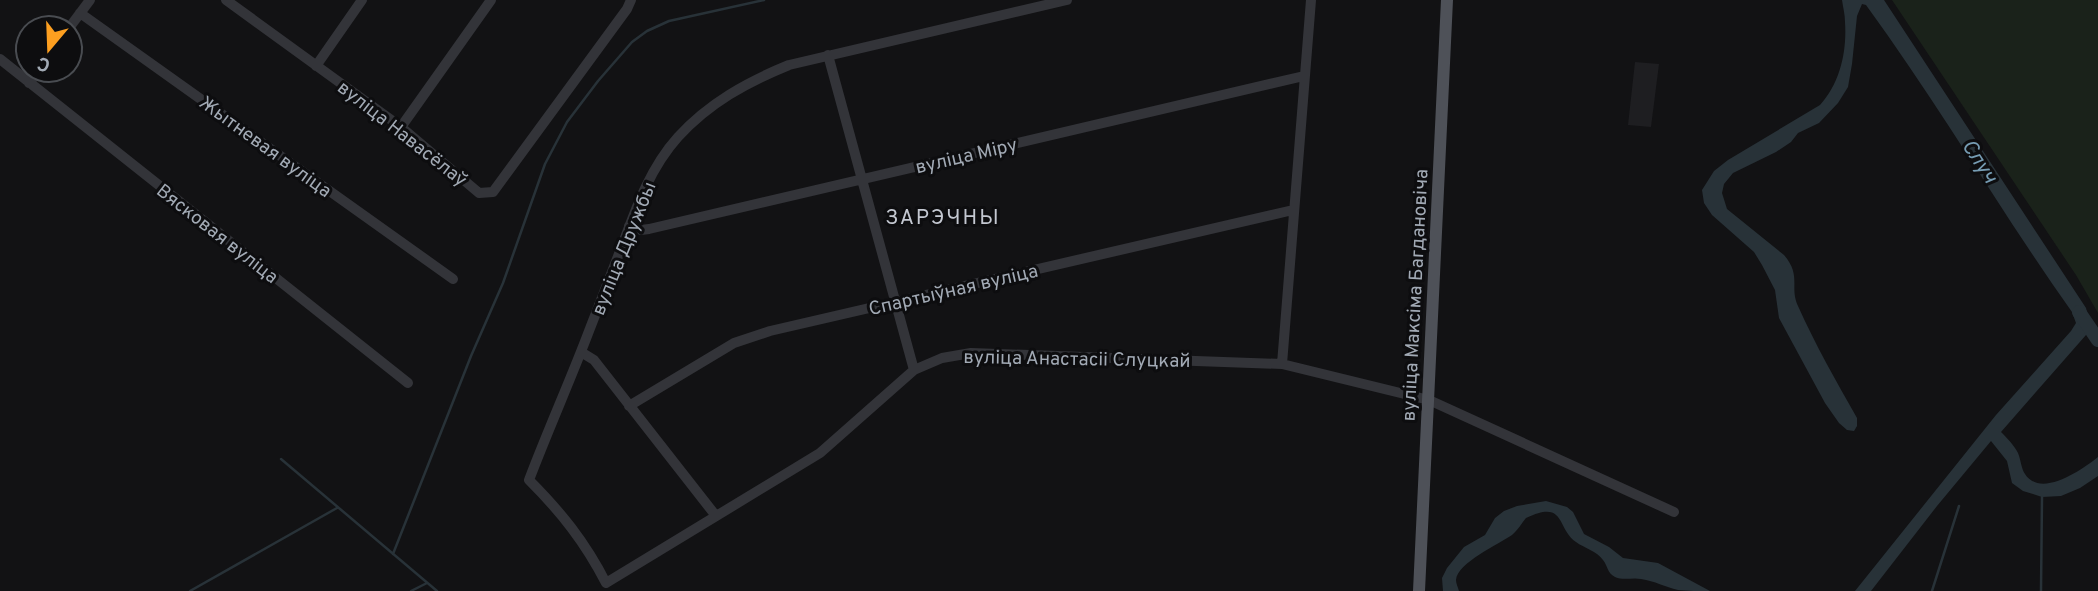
<svg xmlns="http://www.w3.org/2000/svg" width="2098" height="591" font-family="Overpass,sans-serif">
<rect width="100%" height="100%" fill="#121214"/>
<path fill="#1e1e21" d="M1635 62 1659 64 1651 127 1628 125Z"/>
<path fill="#1a221a" d="M1892 0H2098V313L2076 275Z"/>
<path fill="#283238" d="M1842 0H1884L2086 308 2090 324 2086 335 2001 432C2007 438 2014 445 2018 453 2021 460 2021 468 2025 474 2041 499 2083 469 2098 457V476L2080 488 2061 496 2042 497 2033 494 2023 491 2012 483 2007 461 1991 441 1937 506 1871 591H1855L1996 415 2071 331 2076 323 2072 312C2001 212 1939 105 1866 5L1862 4 1857 16 1852 64 1848 87 1838 103 1819 123 1798 133 1791 142 1776 152 1733 173 1724 184 1722 193 1727 209 1784 255C1802 276 1789 287 1798 306 1815 344 1836 381 1857 418V426L1854 431 1847 430 1839 423 1825 403 1779 318 1775 290 1762 265 1754 252 1712 215 1704 203 1702 190 1714 171 1728 160 1820 105C1840 83 1847 52 1845 22 1845 15 1843 7 1842 0Z
M1546 501 1567 507 1573 512 1584 534 1609 547 1623 558 1658 563 1710 591C1700 591 1687 591 1678 590 1665 587 1655 581 1641 579 1632 577 1624 581 1615 577 1607 573 1608 566 1603 560 1597 551 1584 548 1576 542 1556 528 1566 499 1526 518 1521 524 1518 530 1512 535 1499 544 1457 563 1456 580 1456 584 1458 587 1459 591H1443L1442 578 1447 568 1464 547 1485 535 1495 518 1504 511 1517 506Z"/>
<g fill="none" stroke-linecap="round" stroke-linejoin="round">
<path stroke="#283238" stroke-width="2.5" d="M281 459 437 591
M393 554 471 356 503 283 545 164 567 122 598 81 632 42 647 31 669 21 764 0
M190 591 337 508
M411 591 427 583
M1932 591 1959 506
M2041 591 2042 497"/>
<path stroke="#283238" stroke-width="14" d="M2079 312 2098 340"/>
<path stroke="#333439" stroke-width="10" d="M226 0 401 127 479 193 493 192 627 9 631 0
M1067 0 789 65C747 82 709 103 678 137 650 168 636 208 622 246 611 274 600 302 589 331 570 381 548 430 529 480 561 512 585 542 606 583L820 453 914 370 942 358 971 353 1282 364 1429 400 1674 512
M80 13 453 279
M69 28 90 0
M828 55 914 370
M0 59 408 383
M316 66 362 0
M29 83 39 70
M401 127 491 0
M629 226 641 230 649 229 1304 76
M581 352 594 360 716 516
M1282 364 1311 0
M629 406 734 343 770 331 1293 210"/>
<path stroke="#4e5158" stroke-width="12" d="M1419 591 1447 0"/>
</g>
<g text-anchor="middle" stroke-width="6" stroke-linejoin="round" paint-order="stroke">
<g font-size="19" fill="#a2aab5" stroke="#0d0d0f">
<text transform="translate(403 133) rotate(38)" y="7">вуліца Навасёлаў</text>
<text transform="translate(266 146) rotate(36)" y="7">Жытневая вуліца</text>
<text transform="translate(966 155) rotate(-13)" y="7">вуліца Міру</text>
<text transform="translate(218 233) rotate(38)" y="7">Вясковая вуліца</text>
<text transform="translate(623 248) rotate(-68)" y="7">вуліца Дружбы</text>
<text transform="translate(953 289) rotate(-13)" y="7">Спартыўная вуліца</text>
<text transform="translate(1414 295) rotate(-87)" y="7">вуліца Максіма Багдановіча</text>
<text transform="translate(1077 358) rotate(1)" y="7">вуліца Анастасіі Слуцкай</text>
</g>
<g font-size="21" font-style="italic" fill="#769cb3" stroke="#0d0d0f">
<text transform="translate(1980 161) rotate(57)" y="7">Случ</text>
</g>
<g font-size="21" letter-spacing="2" fill="#c4c8d1" stroke="#0d0d0f">
<text x="943" y="224">ЗАРЭЧНЫ</text>
</g>
</g>
<g transform="translate(49 49) rotate(199)"><circle r="33" fill="#0d0d0f" stroke="#494c51" stroke-width="2"/>
<path d="M0-5L12 26L0 18L-12 26Z" fill="#fd9f20"/>
<text y="-10" font-size="19" font-weight="bold" text-anchor="middle" fill="#a2aab5">С</text>
</g>
</svg>
